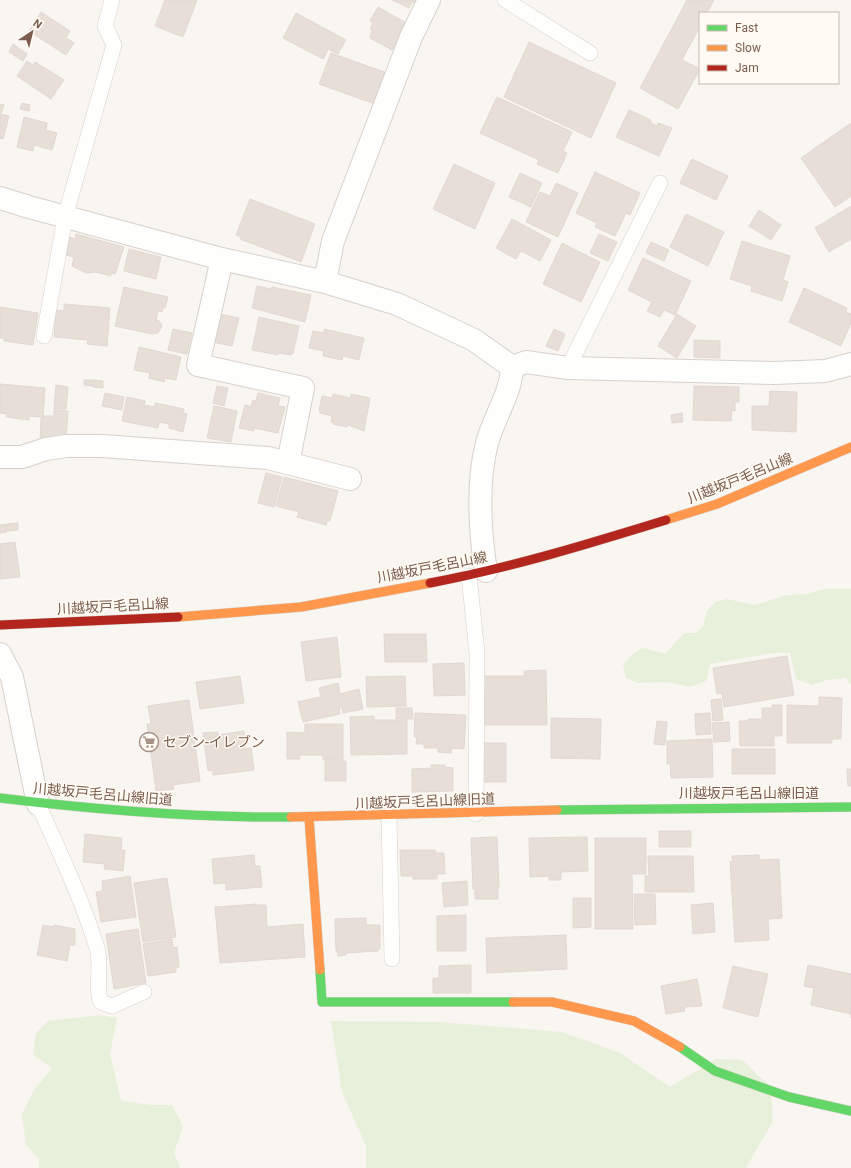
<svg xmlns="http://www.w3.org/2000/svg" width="851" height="1168" font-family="Roboto,'Noto Sans JP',sans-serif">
<rect width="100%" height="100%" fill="#f9f5f0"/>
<path fill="#e7f0db" d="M825 589H851V685L846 678 827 680 812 685 796 679 790 653H773L710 664 706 681 690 687 667 682 638 683 626 678 623 665 633 654 642 648 665 654 684 633H696L703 626 707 611 715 602 727 599 755 605 787 595 807 594Z
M100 1015 117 1018 110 1054 121 1101 151 1105H172L183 1126 174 1153 180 1168H39V1159L26 1145 22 1115 34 1090 52 1068 33 1055 36 1033 48 1021Z
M331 1021 439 1022 562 1032 620 1053 670 1087 716 1059 742 1060 771 1087 773 1121 746 1168H366V1146L342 1092Z"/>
<path fill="#e6ded7" stroke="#e2d8d2" d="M165 0H197L183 37 155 26Z
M392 0H416L415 3 412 2 409 8Z
M687 0H714L707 13H700V26L682 60 700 69 678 109 640 88Z
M378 7 408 24 392 50 370 38 372 30 370 29 373 23 370 21Z
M41 12 70 31 66 38 74 43 66 55 29 31Z
M296 13 346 40 338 54 328 49 323 59 283 38Z
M529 42 616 83 591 138 504 97Z
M13 44 27 54 23 61 9 52Z
M331 53 387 73 375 104 319 84Z
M27 61 33 65 35 62 64 80 51 99 17 76Z
M497 97 572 132 563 151 567 153 558 173 537 164 539 160 480 133Z
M22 103 30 105 29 111 20 109Z
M0 104 4 105 1 114 9 116 3 139 0 138Z
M629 110 651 120 650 122 657 126 658 123 672 128 659 156 616 137Z
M24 117 47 123 46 130 57 133 52 150 34 145 33 151 17 147Z
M851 123V196L835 207 801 158Z
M692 159 728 176 716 200 680 183Z
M454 164 495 183 475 229 433 209Z
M595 172 640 193 630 215 626 213 615 236 595 227 597 223 576 213Z
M520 173 542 183 531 207 509 197Z
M556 183 578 193 558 237 526 222 540 192 550 196Z
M250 199 315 224 301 262 240 239 241 237 236 235Z
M851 206V239L829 252 815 228Z
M759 210 781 225 771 240 749 226Z
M686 214 724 232 708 266 670 247Z
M512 219 551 240 540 261 521 251 516 259 496 248Z
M76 234 124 247 115 274 111 273V276L96 272 86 273 72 266 74 257 65 255 69 237 75 239Z
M599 234 617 242 608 261 590 253Z
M742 241 790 256 783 280 788 282 782 301 751 291 752 286 730 279Z
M651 242 669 250 664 261 646 253Z
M562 243 600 262 581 302 543 284Z
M129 249 161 257 156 279 124 271Z
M643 258 691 281 675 315 664 310 660 317 647 311 652 302 628 290Z
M257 286 271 289 272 287 311 295 305 322 252 308Z
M124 287 168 297 165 308H163L162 312 158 311 156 320 159 321 162 326 158 333 152 334 115 326Z
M804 288 847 308 846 312 851 314V323L841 346 789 322Z
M64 304 110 308 107 346 87 344 88 340 54 337 56 310 64 311Z
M0 307 38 313 33 345 4 341V339L0 338Z
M219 314 239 318 232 346 212 342Z
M677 314 696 326 677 358 658 346Z
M259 317 299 326 293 354 292 353 291 355 279 353 278 355 252 350Z
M173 329 192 333 187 354 168 350Z
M324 329 364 338 359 360 343 356 342 360 323 356 324 351 309 348 313 331 324 333Z
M554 329 565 334 558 351 546 346Z
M694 340 720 341V358L694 357Z
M139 347 181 357 176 380 165 378 164 382 149 378 150 373 134 370Z
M84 380H93V386L84 385Z
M94 380 103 381V388L93 387Z
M0 384 45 388 43 417 29 416V420L6 417 7 414 0 413Z
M56 385 68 387 66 409H54Z
M217 386 228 388 224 406 213 403Z
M694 386 739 387V402H735V411L732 410 731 421 693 420Z
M770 391 797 392 796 432 752 430V406H769Z
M105 393 124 397 122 410 102 406Z
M258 393 280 398 278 406 285 407 278 433 254 428V431L239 428 245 405 251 407 253 400 256 401Z
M333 394 351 398V394L370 398 364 431 348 425 347 427 333 424V422H331L332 416 320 413 319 410 322 396 332 398Z
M127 397 145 401 144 405 155 407V403L184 409 183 413 187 414 183 432 169 428V424L159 422 158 428 122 421Z
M214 406 237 411 231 442 207 438Z
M54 410 68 411 66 438 40 441 41 418H43V416H54Z
M682 413 683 422 672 423 671 415Z
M266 473 282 477 274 507 258 503Z
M284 477 338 491 330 521H327L326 525 297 517 299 512 276 506Z
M18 523V530L8 531 7 524Z
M6 524 7 532 0 533V525Z
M15 542 20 577 0 579V544Z
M384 634H426L427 662H385Z
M337 637 341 677 306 681 301 642Z
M787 656 794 695 724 707 722 693 717 694 713 668Z
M464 663 465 695 434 696 433 664Z
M546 670 547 725H485L484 676H524V671Z
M240 676 244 703 200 709 196 682Z
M405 676 406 706 367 707 366 677Z
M338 683 340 694 359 689 363 709 343 713 342 708H339L340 714 303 722 298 702 319 697 321 698 319 688Z
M819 697 842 698 841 739H832V743H787V705L819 706Z
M721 699 723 720 713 721 711 700Z
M189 700 200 781 173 785 174 789 156 791 147 724H151L148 706Z
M772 705H782V736H774V746H740L739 721H748V719H762V708H772Z
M396 708H412L413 719H396Z
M415 713 466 715 464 749 452 748 451 753 438 752V748H424V744H416L417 737H414Z
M710 713 711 734 696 735 695 714Z
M374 716V720H407V754L351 755 350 717Z
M551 718 601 719 600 759 551 758Z
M657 721 667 722 665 745 654 744Z
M729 722 730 741 714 742 712 723Z
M305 724H343V760H323V755H299L300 759H287V732L305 733Z
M244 731 246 749 251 748 254 770 213 775V770L208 771 203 733 218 732V735Z
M712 739 713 777 671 778 670 764H667V741Z
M483 743H506V782H483Z
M732 749H775V774H732Z
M325 761H346V781H325Z
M431 765H445V767L453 768V791L412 792V769L431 768Z
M847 769H851V786H848Z
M659 831H691V847H659Z
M85 834 122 838 121 850H125L123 871 104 869 105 864 83 862Z
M497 837 499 888H498V899H475V889H473L471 838Z
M587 837 588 871 561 872V880H549V876L530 877 529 838Z
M595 838H646V874H632L633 929H595Z
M400 850H435L436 853H444L445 874H437V879H413V876H401Z
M254 855 255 866H260L262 887 226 890V883L214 884 212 859Z
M759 855V860L779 859 782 918 768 919 769 940 735 942 730 861 733 862 732 856Z
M648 856H693L694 892H645V876H649Z
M130 876 136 917 101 922 96 892 103 891 102 881Z
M167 878 176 937 143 942 134 883Z
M467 881 468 905 444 907 442 883Z
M634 894H655L656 924 635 925Z
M573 898H591V927L573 928Z
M713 903 715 932 693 934 691 905Z
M257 904V905H266L267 927 303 924 305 957 220 963 215 907Z
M466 915V951H437V916Z
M366 918V925H380V949H378V951L346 953V955L338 956V952L336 951 335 919Z
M43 925 53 927 54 925 75 929V945H70L67 961 37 955Z
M138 929 146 983 114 989 106 934Z
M566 935 567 969 487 973 486 938Z
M172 939 173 948 177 947 178 956 179 967 176 968V972L148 976 143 944Z
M471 965V993H433V978H439V966Z
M808 965 851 974V1018V1014L811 1005 814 988 804 986Z
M733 966 768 974 758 1017 723 1008Z
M697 979 702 1006 684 1007 685 1011 666 1014 661 986Z"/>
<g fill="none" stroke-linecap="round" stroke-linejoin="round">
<defs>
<path id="lane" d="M505 0 590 53
M44 336 65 217 114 45 105 26 112 0
M568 368 660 183
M469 576 477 653 476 814
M38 804C59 851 82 899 97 948 102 964 95 989 101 1002L112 1006 144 992
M389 816 392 959"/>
<path id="street" d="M0 198 29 207 222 259 325 282 397 304 474 340 512 367
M222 259 198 365 303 388 288 463
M325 282 333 241 411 37 429 0
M512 367 526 362 568 368 774 373 825 371 851 364
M0 457H22L46 449 66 446H102L268 458 350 479
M486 571C480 534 477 485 486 447 492 419 511 396 512 367
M0 654 12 677 38 804"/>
<path id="fast" d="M0 798C97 810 193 818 291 817
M557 810 851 807
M320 970 322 1002H513
M680 1047 715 1071 789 1097 851 1111"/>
<path id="slow" d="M666 520 717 504 851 447
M178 617 301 607 430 583
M291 817 557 810
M309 818 320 970
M513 1002H552L634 1021 680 1047"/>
<path id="jam" d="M430 583C510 568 588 544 666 520
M0 625 178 617"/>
</defs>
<use href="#lane" stroke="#d7d1cb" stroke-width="16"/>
<use href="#street" stroke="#d7d1cb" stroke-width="24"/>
<use href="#fast" stroke="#d9d2cb" stroke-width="10"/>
<use href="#slow" stroke="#d9d2cb" stroke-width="10"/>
<use href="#jam" stroke="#d9d2cb" stroke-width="10"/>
<use href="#lane" stroke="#fefefd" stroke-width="15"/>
<use href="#street" stroke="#fefefd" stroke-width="22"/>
<use href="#fast" stroke="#63d668" stroke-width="9"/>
<use href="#slow" stroke="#ff974d" stroke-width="9"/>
<use href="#jam" stroke="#b3261e" stroke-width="9"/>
</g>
<defs>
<symbol id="supermarket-ring" viewBox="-11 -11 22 22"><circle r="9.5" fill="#fffaf3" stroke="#a69286" stroke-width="1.5"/><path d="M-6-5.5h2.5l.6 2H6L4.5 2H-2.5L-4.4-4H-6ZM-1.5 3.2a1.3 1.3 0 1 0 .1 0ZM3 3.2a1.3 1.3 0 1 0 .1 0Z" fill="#a69286"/></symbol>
</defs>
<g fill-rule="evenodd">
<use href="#supermarket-ring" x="138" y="731" width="22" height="22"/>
</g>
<g text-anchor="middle" stroke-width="3" stroke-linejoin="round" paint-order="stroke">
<g font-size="14" fill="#7a5c4d" stroke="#fffaf3">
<text transform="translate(740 478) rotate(-22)" y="5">川越坂戸毛呂山線</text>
<text transform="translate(432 567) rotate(-11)" y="5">川越坂戸毛呂山線</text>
<text transform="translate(113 606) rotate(-3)" y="5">川越坂戸毛呂山線</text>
<text x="749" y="798">川越坂戸毛呂山線旧道</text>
<text transform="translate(103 794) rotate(5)" y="5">川越坂戸毛呂山線旧道</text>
<text transform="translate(425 801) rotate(-2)" y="5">川越坂戸毛呂山線旧道</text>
</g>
<g font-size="14" fill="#7a5c4d" stroke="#fffaf3" text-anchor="start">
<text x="163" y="747">セブン-イレブン</text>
</g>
</g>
<rect x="699" y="12" width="140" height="72" fill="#fffaf3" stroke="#cabbb1"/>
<rect x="707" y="25" width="20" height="6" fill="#63d668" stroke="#cabbb1"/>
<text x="735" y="32" font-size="12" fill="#7a5c4d">Fast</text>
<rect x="707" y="45" width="20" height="6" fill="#ff974d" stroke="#cabbb1"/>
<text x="735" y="52" font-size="12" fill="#7a5c4d">Slow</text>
<rect x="707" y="65" width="20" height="6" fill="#b3261e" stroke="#cabbb1"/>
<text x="735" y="72" font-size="12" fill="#7a5c4d">Jam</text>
<g transform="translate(32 32) rotate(35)" stroke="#fffaf3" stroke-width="3" paint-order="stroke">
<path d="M0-3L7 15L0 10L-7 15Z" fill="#7a5c4d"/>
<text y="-6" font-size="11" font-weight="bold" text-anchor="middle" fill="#7a5c4d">N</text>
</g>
</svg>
